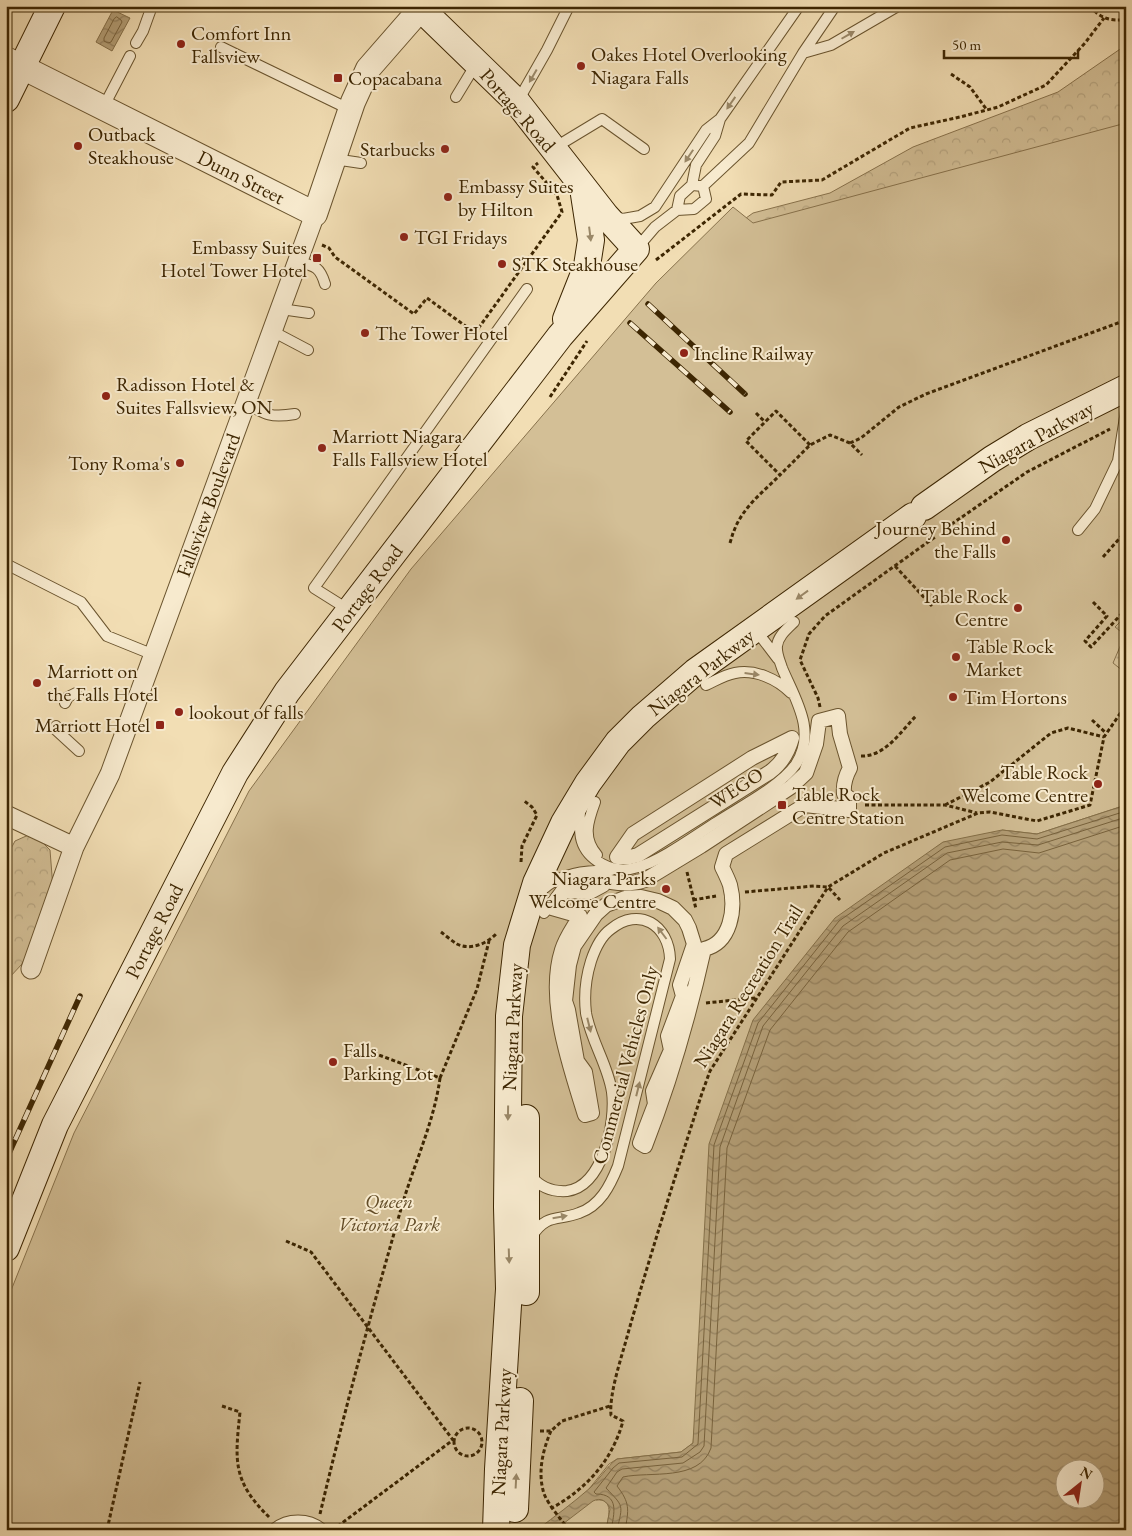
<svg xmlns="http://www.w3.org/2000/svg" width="1132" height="1536" font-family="'EB Garamond',serif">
<defs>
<pattern id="forest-crowns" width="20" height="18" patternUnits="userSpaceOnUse" patternTransform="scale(1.25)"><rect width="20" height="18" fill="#d3bf96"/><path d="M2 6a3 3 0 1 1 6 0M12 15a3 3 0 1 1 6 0" fill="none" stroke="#b6a480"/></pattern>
<pattern id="garden-dots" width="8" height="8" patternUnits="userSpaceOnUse" patternTransform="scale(1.25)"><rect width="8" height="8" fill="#d3bf96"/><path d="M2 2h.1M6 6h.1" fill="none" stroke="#b6a480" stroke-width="1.8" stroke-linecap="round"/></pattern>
<pattern id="water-waves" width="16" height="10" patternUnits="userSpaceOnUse" patternTransform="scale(1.25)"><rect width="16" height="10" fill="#b49f77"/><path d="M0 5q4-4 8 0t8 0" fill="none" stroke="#94815f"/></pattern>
</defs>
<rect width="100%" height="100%" fill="#f2deb4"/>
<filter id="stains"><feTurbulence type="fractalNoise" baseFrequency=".004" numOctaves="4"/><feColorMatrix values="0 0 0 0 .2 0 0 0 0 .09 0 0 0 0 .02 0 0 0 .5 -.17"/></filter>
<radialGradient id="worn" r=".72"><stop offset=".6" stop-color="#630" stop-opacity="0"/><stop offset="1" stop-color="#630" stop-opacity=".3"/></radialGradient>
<path fill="url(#forest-crowns)" stroke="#88724c" d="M1126 45V241L656 283 753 213 830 193 913 147 1058 92Z
M33 833 50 850 54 901 22 964 9 978H6V858L15 841Z"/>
<path fill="#d3bf96" stroke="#88724c" d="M1126 123V805L1037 834 1002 830 695 1423 693 1443 681 1452 617 1459 609 1464 589 1489 596 1500C615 1498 608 1518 606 1530H6V1303L74 1133 249 791 411 569 656 283 733 207 753 223Z"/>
<path fill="url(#garden-dots)" stroke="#88724c" d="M1126 616V665L1123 671 1113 663 1125 635 1115 627Z"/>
<path fill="url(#water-waves)" stroke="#846f48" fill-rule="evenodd" d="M113 10 130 18 112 51 96 42Z
M1126 805V1530H606L610 1509C607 1501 601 1497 593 1501L555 1530H537C555 1516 573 1503 590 1488 600 1479 606 1467 617 1459L681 1452 693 1443 709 1144 753 1020 835 918 943 842 1002 830 1037 834ZM1064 1468H1094V1498H1064Z"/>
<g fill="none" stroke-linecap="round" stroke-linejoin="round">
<path stroke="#78623c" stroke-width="1" d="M117 17 121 20 122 22 111 42 108 43 104 41V38L114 19Z
M611 1530C614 1514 620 1494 596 1494L594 1492 613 1468 619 1463 682 1457 698 1444 714 1145 758 1023 839 921 945 847 1002 835 1037 839 1126 811
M617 1530C623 1504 624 1507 606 1488L617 1472 622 1469 683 1463 700 1452 704 1446 720 1147 763 1026 843 926 947 853 1002 842 1038 845 1126 817
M625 1530C629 1509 630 1503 617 1486L623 1477C650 1471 699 1482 711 1448L727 1148 770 1030 848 932 950 860 1003 849 1039 853 1126 825"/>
<path stroke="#ceb990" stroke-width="26" stroke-dasharray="26 13" stroke-linecap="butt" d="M925 527 936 519"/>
<defs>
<path id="service" d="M136 43 143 31 152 6
M221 47 351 110
M803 53 831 45 898 6
M456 97 476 64
M518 101 547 50 569 6
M103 108 130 56
M554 148 602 119 644 149
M334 159 361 163
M692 185 696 165 715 136 720 119
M677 210 680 196 692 185 703 186 749 143 803 53 835 6
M614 217 623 219 640 216 655 207 706 130 720 119 799 6
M637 248 655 227 677 210 694 209 706 199 703 186
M299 262C315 266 320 267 325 284
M281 309 309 313
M272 331 308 350
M246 403C266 415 271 418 295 414
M1078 530 1095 509 1118 461 1126 411
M6 564 81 602 107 636 154 655
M349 610 314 588 527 289
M755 629 778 659
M706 685C715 681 724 675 735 673 755 669 777 679 791 693
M65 703 68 697 76 693
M56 726 55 729 79 751
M595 802C588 821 582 838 597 855
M580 809C579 833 578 851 602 864 613 870 626 871 638 867 661 861 696 835 717 822 740 807 781 786 796 764 817 731 795 699 782 668 780 661 776 654 777 646 778 636 787 629 794 622
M541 891C560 872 587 871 611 870
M544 913 564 886 581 875
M531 1176C540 1187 553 1192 567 1191 603 1186 616 1122 612 1092 608 1065 591 1041 586 1013 584 996 586 977 591 961 595 949 601 936 611 929 639 906 669 925 670 959L618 1166C610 1186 600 1206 579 1213 558 1221 547 1213 532 1236"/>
<path id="pedestrian" d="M838 716 840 734 850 768C845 777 843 784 844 794L849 798V810L805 805 726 854 722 867C725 873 728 879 730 885 736 909 731 943 704 949 689 1016 670 1082 645 1146L640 1143 655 1104 653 1091 671 1050 668 1036 683 996 680 985 694 944 689 928 685 920 673 908 658 901 641 897 625 898 606 905 596 914 574 946 569 965 565 1001 568 1010 577 1061 585 1072 592 1113 585 1115C570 1066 546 1000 562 950 566 937 574 927 580 916L552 908 564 891 590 892 603 885 601 880C617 884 630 885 645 880L701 846 791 787 806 773 816 744 819 721Z
M792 738C788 753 782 763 770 772L638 855 630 857H617L633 834 752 758Z
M276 1530C288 1520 308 1520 320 1530"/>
<path id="minor" d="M6 815 74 847
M31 969 74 847 110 774 315 214"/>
<path id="tertiary" d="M6 59 315 214 353 102 368 69 423 6"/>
<path id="secondary" d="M6 99 52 6
M566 319 587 266 591 240 583 188
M924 507 992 459 1028 437 1126 388
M526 1118V1292
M6 1248 55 1125 235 773 287 692 560 336 636 249 606 216 517 102 418 6
M515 1509 520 1401
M496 1530 498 1469 509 1289 507 1207 509 1016 517 945 536 883 564 823 588 783 618 742 643 717 695 672 913 516"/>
</defs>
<use href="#service" stroke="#6a542e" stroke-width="12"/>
<use href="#pedestrian" stroke="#6a542e" stroke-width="16"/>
<use href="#minor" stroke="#6a542e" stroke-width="21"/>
<use href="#tertiary" stroke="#6a542e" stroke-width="26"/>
<use href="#secondary" stroke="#3d2602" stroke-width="28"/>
<path stroke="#3d2602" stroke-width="3" stroke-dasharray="4 2.5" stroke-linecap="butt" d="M1090 6C1099 18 1111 22 1126 19
M951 74 970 87 987 110
M322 245 329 248 335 257 414 314 427 298 475 333 562 212 557 195 533 167 538 163
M656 260 741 194 772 195 781 182 822 180 910 128 960 117 998 107 1046 85 1085 43 1104 18
M550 397 587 341
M756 413 765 422
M850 443 861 438 899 407 926 394 1126 320
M810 445 776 411 746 441 780 475 810 445 830 435 850 443 862 455
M946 528 1027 472 1110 429
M734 531C742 508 763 492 780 475
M730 543 733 533
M1103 557 1126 531
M895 566 932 606
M1093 602 1107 616 1085 641 1091 647 1126 609
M820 707 818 698 800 660 809 634 825 616 935 537
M1092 720 1106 733
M861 756C885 757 901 731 916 716
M865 805H945L977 813
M945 805 990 782 1051 733 1068 728 1104 737
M521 862 522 846 537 815 532 807 523 800
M687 872 696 909
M745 892 814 886 828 887 840 900
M693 900 716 896
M441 932C446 936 452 941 457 944 471 951 488 943 497 933
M706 1003 755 998
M440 1078 477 989 489 941
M286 1241 311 1252 453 1440 334 1529
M222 1406 240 1412C235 1460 232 1481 269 1517
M454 1442a14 14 0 1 1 28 0a14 14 0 1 1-28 0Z
M540 1431H551L562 1421 610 1406
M551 1431C543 1449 538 1471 543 1490 544 1496 549 1503 552 1508
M320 1514C344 1412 372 1310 401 1209 413 1166 434 1123 440 1078L371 1052
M107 1530 140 1382
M569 1530 552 1508C587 1488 612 1461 623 1421L611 1415C609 1394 621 1359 627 1337 650 1255 676 1174 702 1093L710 1071 828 887 884 853 978 813 990 812 1037 821 1090 805 1104 737 1126 705"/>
<use href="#service" stroke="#f7eace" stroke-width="10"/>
<use href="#pedestrian" stroke="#f7eace" stroke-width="14"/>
<use href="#minor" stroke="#f7eace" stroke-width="19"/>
<use href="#tertiary" stroke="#f7eace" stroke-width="24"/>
<use href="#secondary" stroke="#f7eace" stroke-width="26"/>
<defs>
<path id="rail" d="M648 304 745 394
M630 323 730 412
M6 1160 80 996"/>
</defs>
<use href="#rail" stroke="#3d2602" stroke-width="5.5"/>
<use href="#rail" stroke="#f7eace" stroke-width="4" stroke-dasharray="11" stroke-linecap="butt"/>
</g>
<defs><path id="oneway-solid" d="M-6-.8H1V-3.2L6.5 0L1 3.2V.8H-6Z" transform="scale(1.25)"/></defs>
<g fill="#9a8868">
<use href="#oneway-solid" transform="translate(848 35) rotate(-30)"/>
<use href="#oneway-solid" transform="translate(533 76) rotate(120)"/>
<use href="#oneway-solid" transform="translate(731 103) rotate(125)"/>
<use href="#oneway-solid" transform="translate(689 156) rotate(124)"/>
<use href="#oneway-solid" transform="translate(590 234) rotate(83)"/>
<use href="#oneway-solid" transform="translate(802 595) rotate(144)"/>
<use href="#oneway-solid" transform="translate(752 674) rotate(7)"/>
<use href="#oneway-solid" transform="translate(662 933) rotate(-127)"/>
<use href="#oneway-solid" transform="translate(589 1025) rotate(76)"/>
<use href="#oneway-solid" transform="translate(638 1089) rotate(-76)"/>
<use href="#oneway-solid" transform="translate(508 1113) rotate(91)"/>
<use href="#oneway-solid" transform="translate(560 1217) rotate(-10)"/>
<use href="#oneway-solid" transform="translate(509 1256) rotate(88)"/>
<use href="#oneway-solid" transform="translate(516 1481) rotate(-87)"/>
</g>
<g fill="#8f2418" stroke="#f7eace" stroke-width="2">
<circle cx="181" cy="44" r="5"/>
<circle cx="581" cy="66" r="5"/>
<rect x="333" y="73" width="10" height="10" rx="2.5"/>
<circle cx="78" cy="146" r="5"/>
<circle cx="445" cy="149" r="5"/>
<circle cx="448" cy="197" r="5"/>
<circle cx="404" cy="237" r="5"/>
<rect x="312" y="253" width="10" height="10" rx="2.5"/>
<circle cx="502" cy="264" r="5"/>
<circle cx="365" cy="333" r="5"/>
<circle cx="684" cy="353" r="5"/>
<circle cx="106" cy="396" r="5"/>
<circle cx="322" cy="448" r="5"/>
<circle cx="180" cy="463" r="5"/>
<circle cx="1006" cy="540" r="5"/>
<circle cx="1018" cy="608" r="5"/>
<circle cx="956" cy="657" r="5"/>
<circle cx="37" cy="683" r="5"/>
<circle cx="953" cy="697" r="5"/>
<circle cx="179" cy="712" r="5"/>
<rect x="155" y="720" width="10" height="10" rx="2.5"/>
<circle cx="1098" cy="784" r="5"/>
<rect x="777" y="800" width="10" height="10" rx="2.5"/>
<circle cx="666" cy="889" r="5"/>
<circle cx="333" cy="1062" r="5"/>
</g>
<g text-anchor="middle" stroke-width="4" stroke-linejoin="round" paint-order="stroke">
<g font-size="20" fill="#3d2602" stroke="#f7eace" text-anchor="start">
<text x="191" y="40">Comfort Inn<tspan x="191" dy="23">Fallsview</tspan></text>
<text x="591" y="61">Oakes Hotel Overlooking<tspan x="591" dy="23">Niagara Falls</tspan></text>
<text x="348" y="85">Copacabana</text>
<text x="88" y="141">Outback<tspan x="88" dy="23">Steakhouse</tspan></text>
<text x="435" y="156" text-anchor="end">Starbucks</text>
<text x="458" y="193">Embassy Suites<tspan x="458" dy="23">by Hilton</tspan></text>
<text x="414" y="244">TGI Fridays</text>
<text x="307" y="254" text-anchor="end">Embassy Suites<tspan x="307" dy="23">Hotel Tower Hotel</tspan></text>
<text x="512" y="271">STK Steakhouse</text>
<text x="375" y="340">The Tower Hotel</text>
<text x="694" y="360">Incline Railway</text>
<text x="116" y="391">Radisson Hotel &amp;<tspan x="116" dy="23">Suites Fallsview, ON</tspan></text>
<text x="332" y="443">Marriott Niagara<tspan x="332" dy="23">Falls Fallsview Hotel</tspan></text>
<text x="170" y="470" text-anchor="end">Tony Roma's</text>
<text x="996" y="535" text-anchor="end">Journey Behind<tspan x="996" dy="23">the Falls</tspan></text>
<text x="1008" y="603" text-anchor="end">Table Rock<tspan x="1008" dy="23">Centre</tspan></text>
<text x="966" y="653">Table Rock<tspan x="966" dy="23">Market</tspan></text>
<text x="47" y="678">Marriott on<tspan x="47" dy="23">the Falls Hotel</tspan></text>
<text x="963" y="704">Tim Hortons</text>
<text x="189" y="719">lookout of falls</text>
<text x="150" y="732" text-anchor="end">Marriott Hotel</text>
<text x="1088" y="779" text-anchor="end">Table Rock<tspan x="1088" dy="23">Welcome Centre</tspan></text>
<text x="792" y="801">Table Rock<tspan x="792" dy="23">Centre Station</tspan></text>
<text x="656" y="885" text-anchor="end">Niagara Parks<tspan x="656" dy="23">Welcome Centre</tspan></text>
<text x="343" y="1057">Falls<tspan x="343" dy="23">Parking Lot</tspan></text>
</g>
<g font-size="20" fill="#3d2602" stroke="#f7eace">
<text transform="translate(518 110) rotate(49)" y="7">Portage Road</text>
<text transform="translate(241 177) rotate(27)" y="7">Dunn Street</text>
<text transform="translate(1036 437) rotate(-29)" y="7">Niagara Parkway</text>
<text transform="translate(208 505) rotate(-70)" y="7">Fallsview Boulevard</text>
<text transform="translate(367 588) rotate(-53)" y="7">Portage Road</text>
<text transform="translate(701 672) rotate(-38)" y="7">Niagara Parkway</text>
<text transform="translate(736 788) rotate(-33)" y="7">WEGO</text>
<text transform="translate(154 931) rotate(-63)" y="7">Portage Road</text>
<text transform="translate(748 986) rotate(-58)" y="7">Niagara Recreation Trail</text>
<text transform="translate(512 1027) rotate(-87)" y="7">Niagara Parkway</text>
<text transform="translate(625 1065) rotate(-75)" y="7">Commercial Vehicles Only</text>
<text transform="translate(501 1432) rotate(-87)" y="7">Niagara Parkway</text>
</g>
<g font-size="20" font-style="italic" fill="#624c27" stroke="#f7eace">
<text x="389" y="1208">Queen<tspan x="389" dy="23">Victoria Park</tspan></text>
</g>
</g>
<rect width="1132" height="1536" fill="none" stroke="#f2deb4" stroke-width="25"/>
<rect x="8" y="8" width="1117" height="1521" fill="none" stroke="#3d2602" stroke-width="2.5"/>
<rect x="12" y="12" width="1107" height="1511" fill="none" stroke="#3d2602"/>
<g transform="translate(1080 1484) rotate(30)"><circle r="24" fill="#f7eace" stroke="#ad9c7c"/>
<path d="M0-4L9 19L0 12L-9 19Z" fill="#8f2418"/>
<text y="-8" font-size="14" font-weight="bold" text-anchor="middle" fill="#3d2602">N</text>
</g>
<path d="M944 50v8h134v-8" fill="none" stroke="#3d2602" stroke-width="2.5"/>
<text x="952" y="50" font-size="15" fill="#3d2602" stroke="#f7eace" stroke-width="4" paint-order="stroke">50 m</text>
<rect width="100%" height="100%" filter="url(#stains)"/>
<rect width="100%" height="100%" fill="url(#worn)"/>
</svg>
